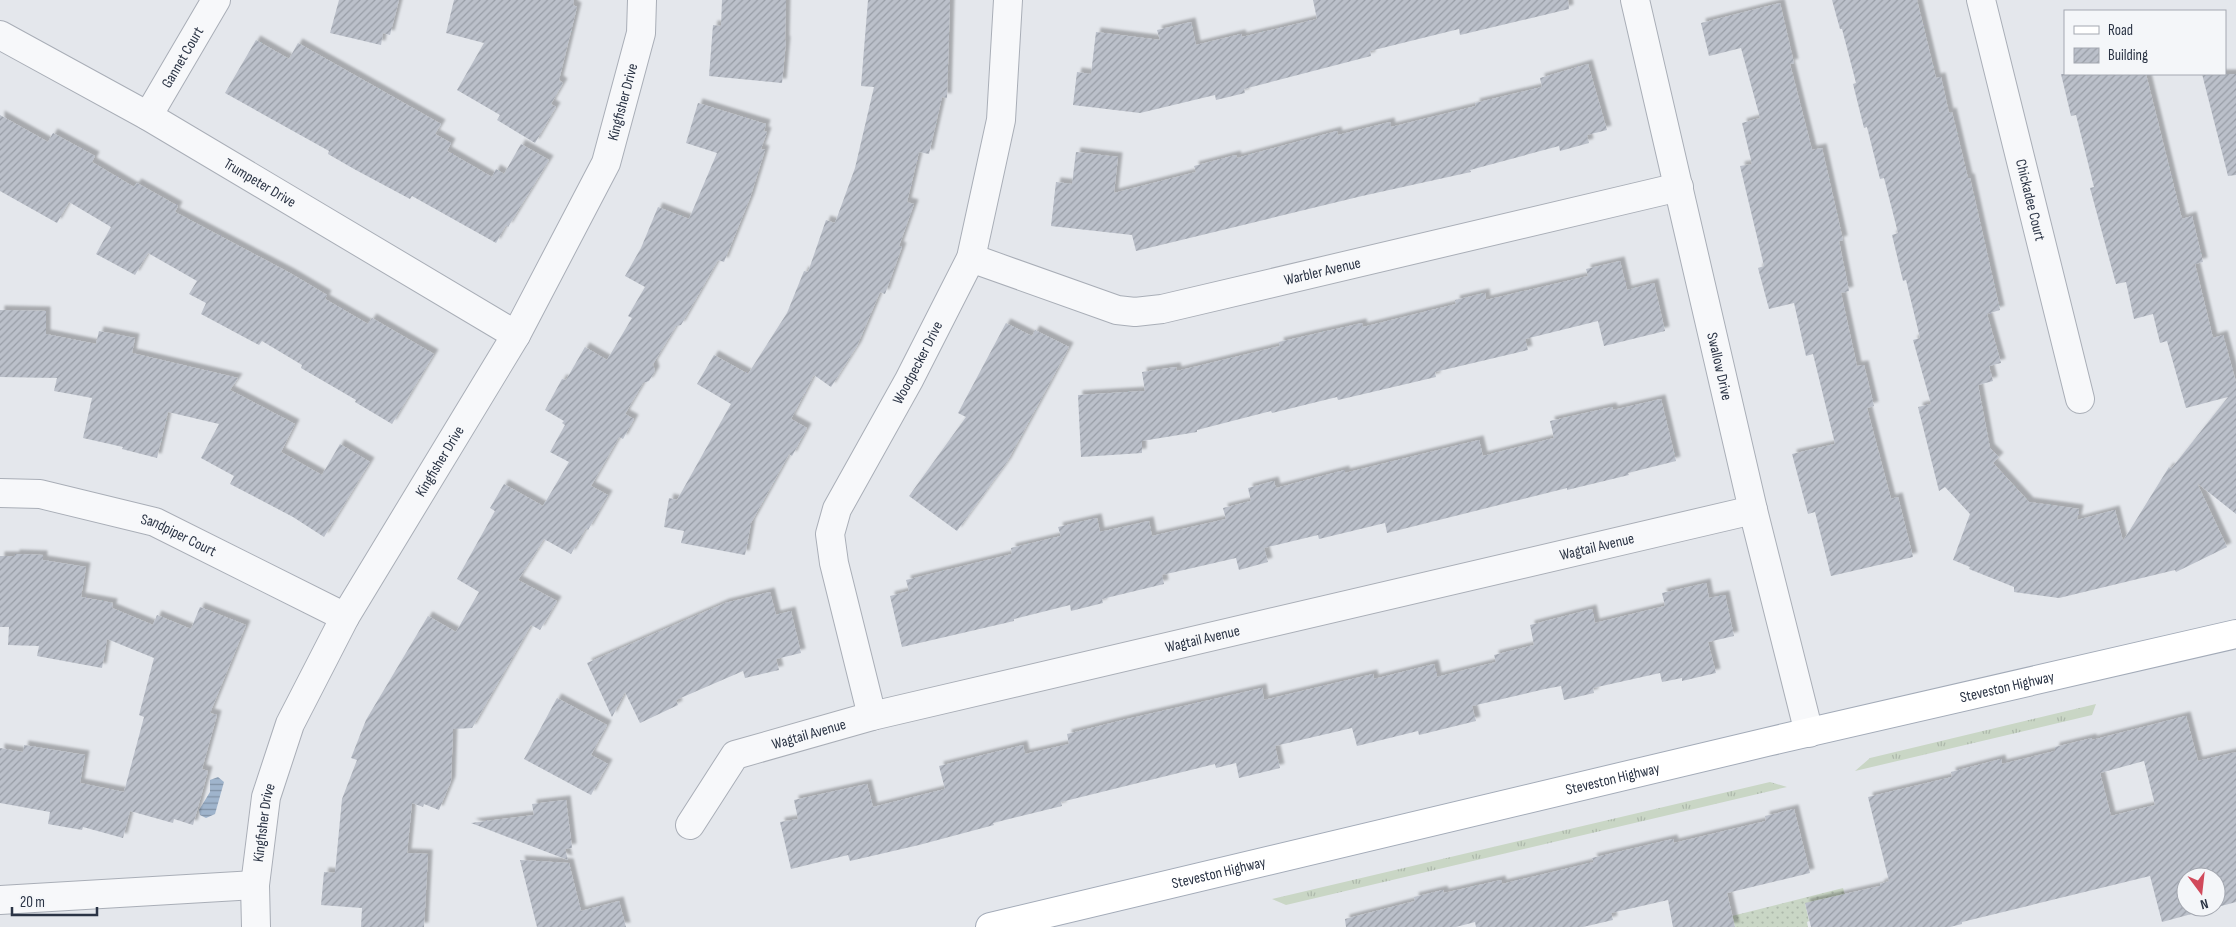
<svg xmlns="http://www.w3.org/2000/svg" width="2236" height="927" font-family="'Sofia Sans Condensed',sans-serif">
<defs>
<pattern id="grass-tufts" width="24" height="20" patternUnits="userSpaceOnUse" patternTransform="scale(1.25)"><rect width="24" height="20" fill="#c9d6c5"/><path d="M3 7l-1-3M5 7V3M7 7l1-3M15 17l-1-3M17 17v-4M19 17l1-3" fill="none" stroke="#adb8ab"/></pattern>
<pattern id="garden-dots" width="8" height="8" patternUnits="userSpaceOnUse" patternTransform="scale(1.25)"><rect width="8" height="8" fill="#c9d6c5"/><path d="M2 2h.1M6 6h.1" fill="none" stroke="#adb8ab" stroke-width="1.8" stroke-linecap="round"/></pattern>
<pattern id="water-rules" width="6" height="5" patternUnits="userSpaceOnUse" patternTransform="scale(1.25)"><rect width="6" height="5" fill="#9fb4cc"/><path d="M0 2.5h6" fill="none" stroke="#8293a7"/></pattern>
<pattern id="building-hatch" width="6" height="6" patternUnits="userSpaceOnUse" patternTransform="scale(1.25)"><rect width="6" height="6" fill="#bbc0ca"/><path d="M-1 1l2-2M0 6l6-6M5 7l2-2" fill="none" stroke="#989da6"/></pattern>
<filter id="shadow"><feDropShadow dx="4.5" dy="-4.5" stdDeviation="1" flood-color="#0004"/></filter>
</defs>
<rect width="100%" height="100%" fill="#e4e7ec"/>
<path fill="url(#grass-tufts)" d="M2096 704 2092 715 1855 771 1870 758Z
M1770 782 1787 787 1286 905 1272 899Z"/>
<path fill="url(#garden-dots)" d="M1843 888 1850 913 1805 903 1809 921 1807 922 1808 927H1735L1732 916Z"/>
<path fill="url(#water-rules)" d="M218 777 224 782 215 814 206 818 200 815 199 810 210 792V780Z"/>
<path fill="url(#building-hatch)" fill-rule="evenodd" filter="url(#shadow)" d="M339 0H399L390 35 383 33 381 45 330 33Z
M454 0H574L573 5 577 7 559 80 563 83 551 104 556 107 535 143 497 120 500 115 457 90 484 43 446 33Z
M722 0H786L785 40 786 41 782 83 709 76 713 25 721 26Z
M868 0H950L947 98 942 97 929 154 919 152 907 202 914 204 899 246 902 247 885 294 880 292 857 346 831 387 814 375 791 419 807 428 792 456 789 454 751 523 745 555 681 543 684 531 664 527 669 498 677 500 731 404 697 384 714 355 748 374 787 313 804 271 808 272 826 220 835 223 855 168 874 87 861 86Z
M1313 0H1568L1569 9 1460 35 1459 29 1370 51 1371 56 1244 89 1245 93 1216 100 1215 95 1140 113 1073 105 1077 72 1091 74 1096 32 1160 40 1157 30 1191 22 1196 45 1241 34 1242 37 1317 19Z
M1832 0H1917L1936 78 1941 77 1949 113 1952 112 1968 178H1970L2000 310 1987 314 2001 363 1989 366 1993 381 1978 385 1990 448 1999 457 1993 463 2029 502 2079 509 2077 520 2115 510 2123 541 2169 467 2171 469 2228 397 2186 408 2167 341 2160 343 2153 314 2134 319 2126 282 2116 284 2090 188 2094 187 2076 115 2071 116 2061 74H2146L2182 219 2192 216 2203 262 2195 264 2213 338 2223 335 2236 382V514L2197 483 2227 547 2176 572 2175 570 2059 598 2014 592V587L1969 569 1970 567 1953 560 1970 514 1945 487 1939 491 1918 407 1931 404 1913 340 1920 338 1906 280 1903 281 1892 235 1898 233 1884 178 1880 179 1867 127 1864 128 1853 84 1856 83 1842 29H1840Z
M1780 3 1794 63 1790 64 1812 150 1822 148 1843 240 1839 241 1849 291 1841 293 1857 366 1864 365 1874 406 1867 408 1891 499 1898 497 1913 557 1831 576 1815 512 1808 514 1792 454 1835 444 1813 354 1806 356 1794 303 1769 309 1758 268 1764 266 1740 166 1752 164 1742 123 1760 118 1741 48 1709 56 1701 23Z
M256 40 289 59 298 43 441 124 435 134 451 143 447 151 492 177 496 169 504 174 521 144 549 160 508 227 506 225 496 243 412 196 410 199 354 169 328 154 329 151 225 93Z
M1588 64 1607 130 1587 135 1589 143 1560 151 1559 146 1470 170 1471 172 1362 196 1136 251 1132 235 1051 226 1056 182 1072 184 1076 152 1118 157 1114 193 1196 172 1194 166 1236 155 1237 158 1337 131 1338 135 1390 122 1391 127 1476 106 1475 103 1542 87 1540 78Z
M2202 74H2236V175L2228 176Z
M698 103 766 124 764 131 767 132 761 149 765 150 750 198 724 262 718 260 681 325 676 326 653 364 655 371 649 381 643 383 625 414 634 419 623 439 619 437 591 486 608 495 588 530 586 528 571 554 544 539 518 580 557 601 540 630 531 625 472 728 453 729 451 781 439 810 424 804 423 807 412 803 407 853 428 854 424 927H361L362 908 321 905 324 872 335 873 342 799 357 760 351 758 366 720 428 616 456 632 479 592 457 579 495 511 490 508 504 484 543 506 569 462 550 452 565 425 562 423 564 421 545 410 562 379 566 380 585 347 607 360 632 318 628 316 645 287 625 276 641 248 658 207 689 219 717 153 686 143Z
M0 115 48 142 53 133 95 156 92 162 134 187 137 183 178 206 175 212 290 273 327 295 325 299 368 324 372 318 434 354 392 424 355 402 356 400 301 368 302 365 262 341 259 345 201 314 206 303 189 294 197 281 148 253 135 275 96 254 111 227 69 202 57 223 0 191Z
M1620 261 1627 290 1654 283 1665 331 1604 346 1598 321 1525 339 1528 350 1435 372 1436 377 1338 400 1337 397 1272 413 1271 411 1197 430V432L1142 441V453L1081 457 1078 395 1145 391 1142 372 1176 367 1177 371 1280 346 1279 342 1362 323 1363 327 1456 304 1455 300 1485 293 1486 300 1588 276 1586 269Z
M0 310 46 311V334L96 344 99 331 135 338 132 353 238 378 230 390 295 424 281 452 322 475 340 444 370 462 324 537 293 517 230 484 234 476 201 458 219 424 168 412 157 458 122 449 123 447 83 438 92 398 54 391 57 378 0 377Z
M1006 323 1032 336 1035 330 1069 347 1007 462 957 531 909 496 966 417 958 413Z
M1661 399 1676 461 1628 473 1629 475 1567 490V488L1387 533 1385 523 1319 539 1318 535 1264 548 1268 562 1239 570 1236 558 1162 575 1164 584 1102 599 1103 603 1071 611 1070 605 1014 619V621L902 647 890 596 909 591 906 580 1012 554 1011 548 1061 536 1058 527 1097 518 1100 532 1149 521 1152 536 1226 519 1223 508 1251 501 1248 488 1274 481 1276 488 1345 470V473L1479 440 1483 456 1554 438 1550 421 1612 407 1613 410Z
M15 554 43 555V560L86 567 81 597 113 603 112 608 153 625 157 615 191 629 200 607 246 625 210 713 217 715 202 769 208 771 193 825 174 819 173 823 130 811 123 838 83 827 82 830 48 824 50 812 0 803V748L23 752 24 745 85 755 80 783 124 792 144 717 139 715 154 658 107 639 102 668 37 656 39 646 8 645 9 627H0V556H15Z
M1706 583 1709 598 1725 595 1734 636 1708 642 1716 673 1682 681V678L1662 682 1660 673 1593 688 1594 693 1564 700 1561 686 1545 689 1472 706 1476 721 1419 735 1418 731 1357 746 1352 728 1275 746 1280 768 1239 778 1236 763 1216 768 1215 764 1061 802 1062 806 993 823 994 825 919 845 850 861 848 855 791 869 780 822 798 819 794 800 867 784 873 807 945 789 939 766 1023 745 1025 754 1069 744 1067 734 1127 719 1262 688 1264 700 1373 674 1374 679 1434 664 1437 677 1496 662 1494 655 1534 645 1530 625 1592 609 1595 623 1665 606 1662 593Z
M770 592 776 615 791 611 801 653 776 659 779 670 745 678 743 671 676 700 678 705 640 723 625 692 612 717 587 663 725 603Z
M557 698 607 725 591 755 608 764 591 795 524 759Z
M2186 716 2198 761 2236 752V902L2162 922 2150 876 1962 922V924L1950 927H1811L1805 903 1880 886V884L1889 881 1868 797 1952 777 1951 772 2001 759 2002 764 2055 751V747L2092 738V740ZM2144 761 2155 805 2111 816 2100 773ZM2186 877H2216V907H2186Z
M566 800 572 848 565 849 568 860 471 823 534 815 532 804Z
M1794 809 1810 873 1727 893 1735 927H1673L1668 900 1611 913 1613 920 1583 927H1476L1475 922 1456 927H1346L1345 919 1415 901 1414 897 1443 890 1444 893 1501 880 1502 884 1594 862 1592 858 1673 839 1674 843 1766 821 1765 816Z
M520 860 569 863 581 911 619 901 626 927H537Z"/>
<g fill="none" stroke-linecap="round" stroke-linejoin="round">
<defs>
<g id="minor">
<path id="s1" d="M1635 0 1753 510 1809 733"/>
<path id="s2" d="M1981 0 2080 399"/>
<path id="s3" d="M0 35 148 116 516 335"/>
<path id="s4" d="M148 116 216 0"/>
<path id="s5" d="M971 258 1117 310 1135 312 1162 309 1679 187"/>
<path id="s6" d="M0 493 40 494 155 522 345 617"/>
<path id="s7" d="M872 716 834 563 830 534 837 509 909 380 971 258 1001 120 1008 0"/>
<path id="s8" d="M690 825 735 755 872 716 1753 510"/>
<path d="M0 900 255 885"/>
<path id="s9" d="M256 927 255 885 266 797 290 724 345 617 516 335 606 163 641 33 642 0"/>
</g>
<g id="major">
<path id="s10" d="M990 927 1767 742 2236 634"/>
</g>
</defs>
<use href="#minor" stroke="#a9aeb7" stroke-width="30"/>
<use href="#major" stroke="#a3abb8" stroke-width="30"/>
<use href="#minor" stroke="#f7f8fa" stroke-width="28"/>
<use href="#major" stroke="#fff" stroke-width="28"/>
</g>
<g text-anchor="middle" stroke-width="4" stroke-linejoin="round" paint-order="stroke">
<g font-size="15" fill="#2b3445" stroke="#f4f6f9">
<text dy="5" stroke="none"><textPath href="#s4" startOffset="68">Gannet Court</textPath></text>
<text dy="5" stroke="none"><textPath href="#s9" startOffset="915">Kingfisher Drive</textPath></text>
<text dy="5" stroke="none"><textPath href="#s3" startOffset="299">Trumpeter Drive</textPath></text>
<text dy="5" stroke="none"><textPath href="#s2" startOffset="206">Chickadee Court</textPath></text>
<text dy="5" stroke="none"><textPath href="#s5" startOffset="365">Warbler Avenue</textPath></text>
<text dy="5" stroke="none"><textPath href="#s7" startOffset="380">Woodpecker Drive</textPath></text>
<text dy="5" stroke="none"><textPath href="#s1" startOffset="376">Swallow Drive</textPath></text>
<text dy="5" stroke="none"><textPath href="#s9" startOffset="510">Kingfisher Drive</textPath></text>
<text dy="5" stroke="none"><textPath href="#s6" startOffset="185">Sandpiper Court</textPath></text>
<text dy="5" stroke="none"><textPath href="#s8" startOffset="970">Wagtail Avenue</textPath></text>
<text dy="5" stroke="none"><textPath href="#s8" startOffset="565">Wagtail Avenue</textPath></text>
<text dy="5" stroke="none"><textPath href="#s10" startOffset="1045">Steveston Highway</textPath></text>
<text dy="5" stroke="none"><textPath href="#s8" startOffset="160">Wagtail Avenue</textPath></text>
<text dy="5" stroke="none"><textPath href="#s10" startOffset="640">Steveston Highway</textPath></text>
<text dy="5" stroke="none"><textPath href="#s9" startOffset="105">Kingfisher Drive</textPath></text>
<text dy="5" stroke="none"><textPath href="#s10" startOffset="235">Steveston Highway</textPath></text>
</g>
</g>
<rect x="2064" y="10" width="162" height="65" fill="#f4f6f9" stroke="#a4a8b1"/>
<rect x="2074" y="26" width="25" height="8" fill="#ffffff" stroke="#a4a8b1"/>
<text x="2108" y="35" font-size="15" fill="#2b3445">Road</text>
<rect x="2074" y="48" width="25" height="15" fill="url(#building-hatch)" stroke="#a4a8b1"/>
<text x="2108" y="60" font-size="15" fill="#2b3445">Building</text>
<g transform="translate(2201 892) rotate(165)"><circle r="24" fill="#f4f6f9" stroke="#a4a8b1"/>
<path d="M0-4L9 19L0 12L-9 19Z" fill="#d1495b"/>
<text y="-8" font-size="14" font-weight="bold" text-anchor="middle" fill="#2b3445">N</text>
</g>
<path d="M12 907v8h85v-8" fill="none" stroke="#2b3445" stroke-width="2.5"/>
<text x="20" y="907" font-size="15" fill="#2b3445" stroke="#f4f6f9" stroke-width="4" paint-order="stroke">20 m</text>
</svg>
